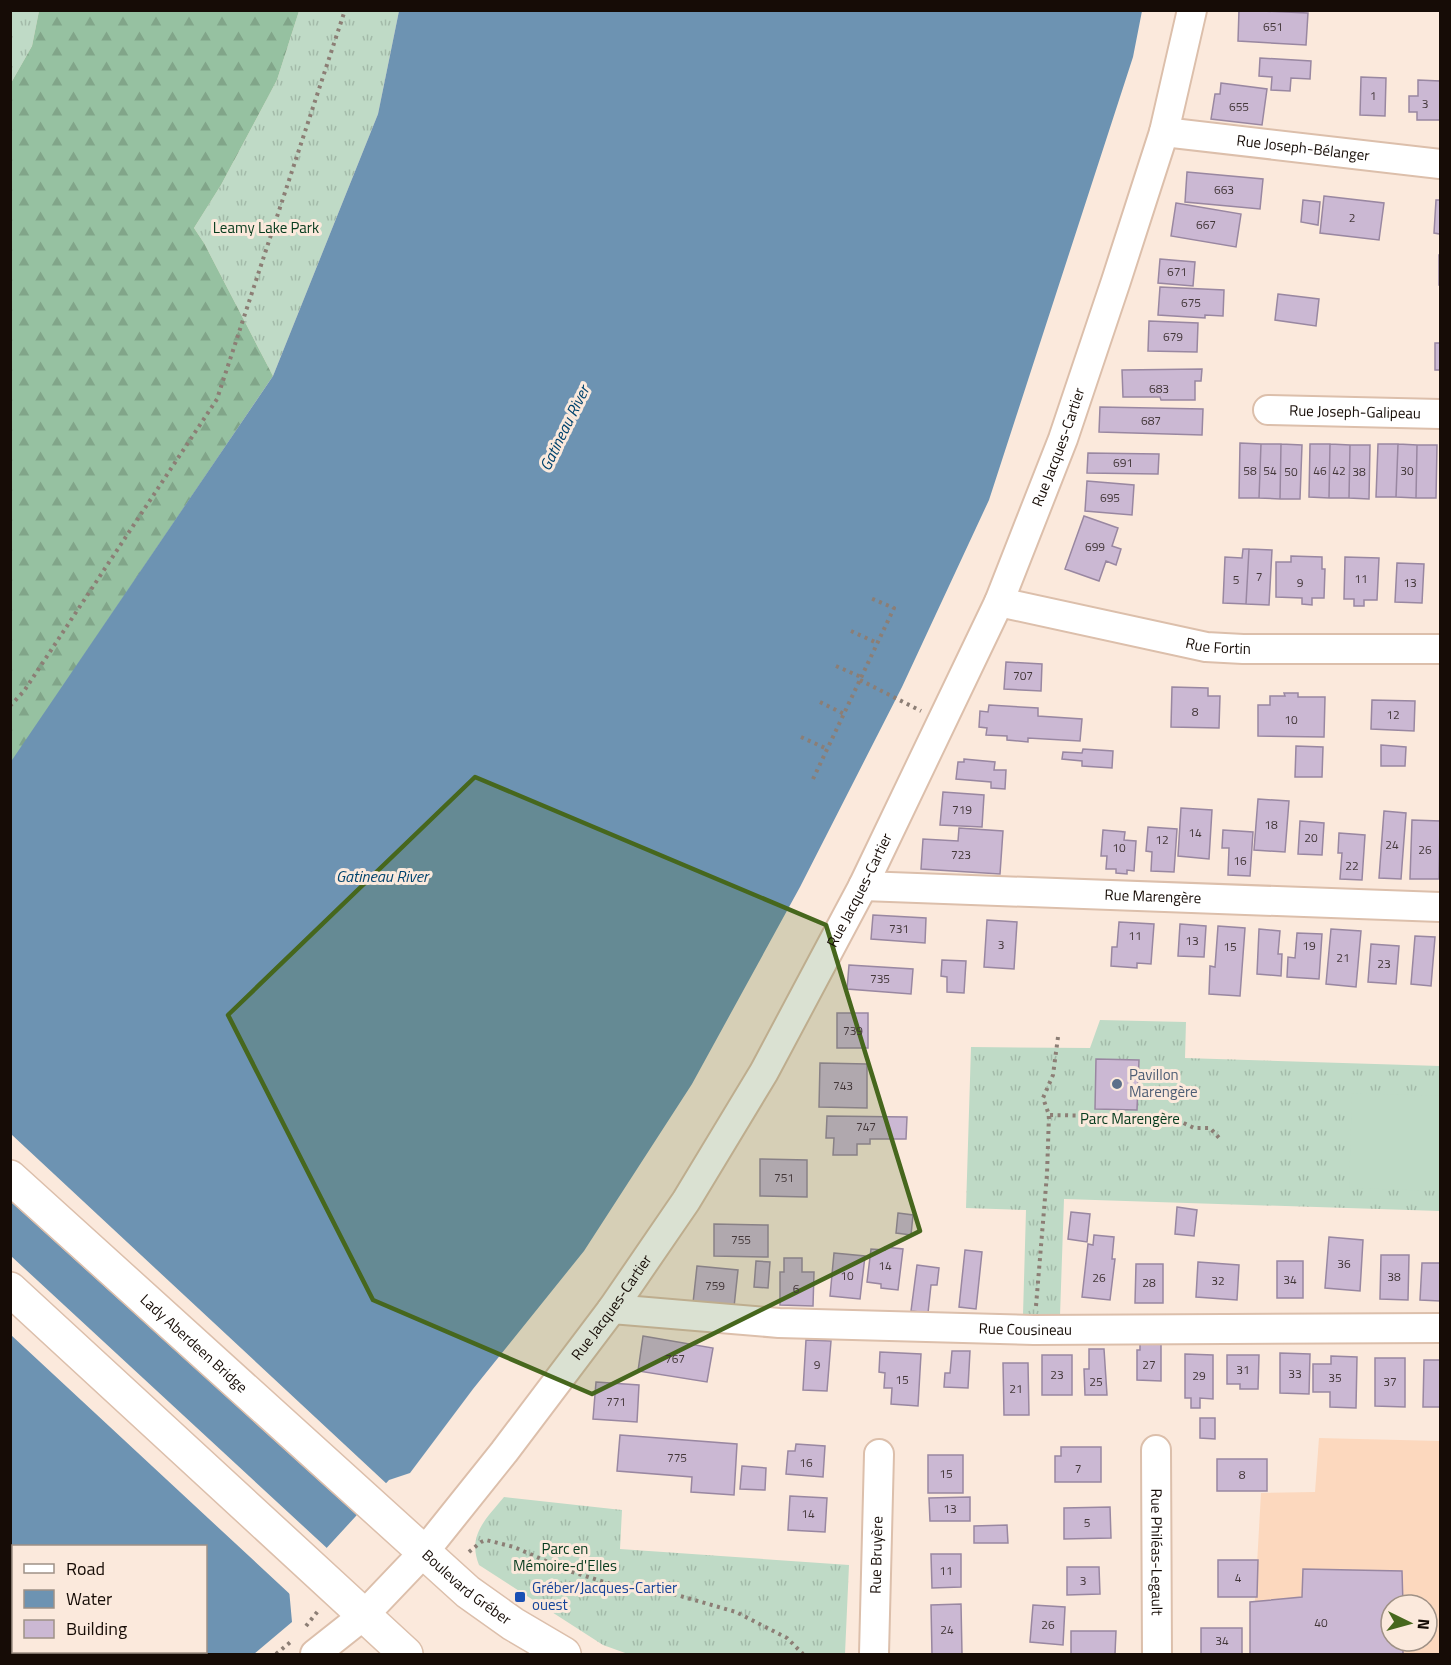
<svg xmlns="http://www.w3.org/2000/svg" width="1451" height="1665" font-family="'Titillium Web',sans-serif">
<defs>
<pattern id="grass-tufts" width="24" height="20" patternUnits="userSpaceOnUse" patternTransform="scale(1.5)"><rect width="24" height="20" fill="#bfdac6"/><path d="M3 7l-1-3M5 7V3M7 7l1-3M15 17l-1-3M17 17v-4M19 17l1-3" fill="none" stroke="#a3baa9"/></pattern>
<pattern id="forest-firs" width="22" height="20" patternUnits="userSpaceOnUse" patternTransform="scale(1.5)"><rect width="22" height="20" fill="#96c1a1"/><path d="M5 1l3.5 6h-7zM16 11l3.5 6h-7z" fill="#81a589"/></pattern>
</defs>
<rect width="100%" height="100%" fill="#fbe9dc"/>
<path fill="#fcd8be" fill-rule="evenodd" d="M1319 1438 1440 1441V1654H1252L1261 1493 1315 1492ZM1391 1605H1427V1641H1391Z"/>
<path fill="url(#grass-tufts)" d="M11 11H39L32 46 11 83Z
M299 11H399L378 114 273 376 204 243 194 228 221 185 277 80Z
M1100 1020 1186 1022 1185 1058 1440 1066V1211L1064 1199 1060 1316 1023 1315 1026 1210 966 1208 971 1047 1090 1048Z
M504 1497 622 1510 620 1549 849 1565 845 1654H628L603 1645 479 1565C467 1535 486 1519 504 1497Z"/>
<path fill="url(#forest-firs)" d="M39 11H299L277 80 221 185 194 228 204 243 273 376 11 763V83L32 46Z"/>
<path fill="#bfdac6" d="M1352 1093 1440 1096V1191L1349 1188Z"/>
<path fill="#6d93b2" fill-rule="evenodd" d="M399 11H1142L1133 57 989 500 902 687 800 887 692 1084 584 1251 473 1389 410 1473 389 1480 289 1589 292 1622 254 1654H11L10 763 273 376 378 114ZM14 1546H206V1652H14Z"/>
<path fill="#fbe9dc" d="M11 1134 388 1485 359 1517 10 1201Z
M11 1256 329 1550 292 1590 293 1597 11 1335Z"/>
<path fill="#cbb8d3" stroke="#9987a1" stroke-width="1.5" d="M1239 10 1308 13 1306 45 1238 41Z
M1260 58 1311 61 1310 79 1291 78 1290 91 1271 90 1272 77 1259 76Z
M1361 77 1386 78 1385 116 1360 115Z
M1418 80 1440 81V120H1417V112H1409V96H1418Z
M1221 83 1267 89 1262 125 1211 119 1215 94H1220Z
M1187 172 1263 179 1260 209 1185 202Z
M1324 196 1384 203 1379 240 1320 233Z
M1303 200 1320 202 1318 225 1301 222Z
M1436 200H1440V234L1434 233Z
M1176 203 1241 214 1236 247 1171 236Z
M1439 255H1440V285H1439Z
M1160 259 1195 262 1193 286 1158 283Z
M1160 287 1224 290 1223 316 1205 315V318L1158 315Z
M1278 294 1319 299 1316 326 1275 320Z
M1149 321 1198 323 1197 352 1148 351Z
M1435 343H1440V370H1435Z
M1202 369 1201 381H1195V400H1161L1160 397H1123L1122 370Z
M1100 407 1203 409 1202 435 1099 432Z
M1240 443 1261 444 1259 498H1239Z
M1261 444H1281L1280 499 1259 498Z
M1281 444 1302 445 1300 499H1280Z
M1310 444H1330L1329 498 1309 497Z
M1330 444 1350 445 1349 498H1329Z
M1378 444H1398L1396 497H1376Z
M1398 444 1417 445 1416 498 1396 497Z
M1350 445H1370L1369 499 1349 498Z
M1417 445H1437L1436 498H1416Z
M1088 453 1159 454 1158 474 1087 473Z
M1087 481 1134 485 1132 515 1085 511Z
M1084 516 1118 528 1112 546 1121 549 1116 565 1106 561 1099 581 1065 569Z
M1243 549H1249L1246 604 1223 603 1225 557 1242 558Z
M1249 549 1272 550 1269 605 1246 604Z
M1291 556 1322 557V569H1325L1324 598H1312V605L1302 604V598L1276 597V562H1291Z
M1345 557 1379 558 1377 600H1364V606H1354V599H1344Z
M1397 563 1424 564 1422 603 1395 602Z
M1006 662 1042 664 1041 691 1004 689Z
M1172 687 1208 688V696H1220L1219 728 1171 727Z
M1284 693H1298V697H1325L1324 737 1258 736V705H1270V696H1285Z
M1372 700 1415 701 1414 731 1371 729Z
M989 705 1038 708V716L1082 719 1080 741 1028 738V742L1007 740V736L986 735 987 728 979 727 980 711 988 712Z
M1381 745 1406 747 1405 766H1381Z
M1296 746 1323 747 1322 777H1295Z
M1083 749 1113 751 1112 768 1082 766V761L1062 759 1063 752 1082 753Z
M964 759 995 762 994 770H1006L1005 789 991 788V782L956 779 958 762H964Z
M943 792 984 795 982 827 940 825Z
M1258 799 1289 801 1285 852 1254 850Z
M1181 808 1212 810 1209 859 1178 856Z
M1384 811 1406 813 1401 879 1379 878Z
M1412 820 1440 821 1439 879H1410Z
M1300 821 1324 823 1322 855 1298 854Z
M1148 827 1177 829 1174 872 1151 871 1152 852 1146 851Z
M959 828 1003 831 1000 874 921 869 923 839 958 841Z
M1103 830 1125 832 1124 840 1136 841 1134 871 1127 870V874L1116 873V869H1106L1107 856H1101Z
M1223 830 1253 832 1250 876 1228 875 1229 848H1222Z
M1339 833 1365 835 1362 880 1340 879 1342 853H1338Z
M873 915 926 918 925 943 871 939Z
M987 920 1017 922 1014 969 984 967Z
M1119 922 1154 924 1151 964 1137 963V968L1111 966 1112 947H1117Z
M1180 924 1206 926 1204 957 1178 956Z
M1218 926 1245 928 1240 996 1209 994 1210 966 1215 967Z
M1259 929 1280 931 1278 954H1282L1281 976 1257 974Z
M1331 929 1361 931 1356 987 1326 984Z
M1297 933 1322 934 1319 979 1287 977 1288 957 1295 958Z
M1415 936 1435 937 1431 986 1411 984Z
M1371 944 1399 946 1396 984 1368 982Z
M942 960 966 961 964 993 947 992V977L941 976Z
M849 965 913 969 911 994 847 989Z
M837 1013H868V1048H837Z
M1096 1059 1139 1060 1137 1110 1095 1109Z
M820 1063 867 1064V1108L819 1107Z
M827 1116 907 1117 906 1139H870V1144H857V1155H833L834 1138H826Z
M760 1159 807 1160V1197L760 1196Z
M1177 1207 1197 1210 1194 1236 1175 1234Z
M1071 1212 1090 1214 1087 1242 1068 1239Z
M898 1213 913 1215 911 1235 896 1233Z
M714 1224 768 1225V1257L714 1256Z
M1094 1235 1114 1237 1112 1259H1115L1110 1300 1082 1297 1088 1244 1093 1245Z
M1329 1237 1363 1240 1360 1291 1325 1288Z
M885 1247 903 1249 898 1290 881 1288V1284L867 1282 871 1249 885 1250Z
M965 1250 982 1252 976 1309 959 1307Z
M834 1253 865 1256 860 1299 830 1296Z
M1381 1255H1409L1408 1300 1380 1299Z
M784 1258H802V1272H814L813 1306 780 1305V1272H784Z
M756 1261 770 1262 768 1288 754 1287Z
M1277 1261H1303V1298H1277Z
M1198 1262 1239 1265 1237 1300 1196 1297Z
M1422 1263H1440V1301L1420 1300Z
M1136 1264H1163V1303H1135Z
M917 1265 939 1268 937 1285H931L928 1313 911 1311Z
M697 1266 738 1270 734 1307 693 1303Z
M643 1336 713 1348 707 1382 638 1371Z
M806 1340 831 1341 827 1391 803 1390Z
M1140 1344H1161V1381L1137 1380V1350H1140Z
M1089 1349H1104L1107 1395H1085L1084 1369H1089Z
M952 1351H970L968 1388 944 1387 945 1373H950Z
M880 1352 921 1354 918 1406 891 1404 892 1388H884L885 1373 879 1372Z
M1280 1353 1310 1354 1309 1394 1280 1393Z
M1185 1354 1213 1355V1399L1200 1398V1408H1191V1398H1185Z
M1042 1355H1072V1395H1042Z
M1227 1355H1259L1258 1389H1240V1384H1227Z
M1331 1356 1357 1357 1356 1408 1330 1407V1392H1313V1364H1331Z
M1375 1358H1405V1407L1375 1406Z
M1424 1360H1440V1407H1423Z
M1003 1363H1028L1029 1415H1004Z
M596 1382 639 1385 637 1422 593 1419Z
M1200 1418H1215V1439L1200 1438Z
M620 1435 737 1444 734 1495 691 1492 692 1477 617 1471Z
M796 1444 825 1446 823 1477 786 1474 788 1451H795Z
M1061 1447H1101V1482H1055V1456H1061Z
M928 1455H963V1493H928Z
M1217 1459H1267V1491H1217Z
M742 1466 766 1468 765 1490 740 1489Z
M790 1496 827 1498 825 1532 788 1530Z
M970 1497V1521H930L929 1498Z
M1110 1507 1111 1538 1064 1539V1508Z
M1007 1525 1008 1543H974V1526Z
M931 1554H961V1587L932 1588Z
M1218 1560H1258L1257 1597H1218Z
M1067 1567H1099L1100 1594 1067 1595Z
M1303 1569 1402 1571 1403 1605H1391V1641H1403V1654H1250V1602L1302 1597Z
M961 1604 962 1654H932L931 1605Z
M1033 1605 1065 1607 1063 1645 1030 1642Z
M1201 1628H1242V1654H1201Z
M1071 1631H1116L1115 1654H1071Z"/>
<g fill="none" stroke-linecap="round" stroke-linejoin="round">
<defs>
<g id="minor">
<path id="s1" d="M1164 132 1440 164"/>
<path id="s2" d="M1268 410 1440 414"/>
<path id="s3" d="M999 602 1206 647 1243 649H1440"/>
<path id="s4" d="M863 886 1440 907"/>
<path id="s5" d="M612 1309 779 1323 1034 1330 1440 1328"/>
<path id="s6" d="M1156 1450 1157 1654"/>
<path id="s7" d="M315 1654 363 1616 424 1552 504 1452 612 1309 686 1201 764 1072 863 886 999 602 1063 439 1116 281 1164 132 1192 10"/>
<path id="s8" d="M874 1654 879 1454"/>
</g>
<g id="major">
<path id="s9" d="M10 1177 468 1592 513 1624 564 1654"/>
<path d="M10 1289 406 1654"/>
</g>
</defs>
<use href="#minor" stroke="#dcbfab" stroke-width="32"/>
<use href="#major" stroke="#dcbfab" stroke-width="36"/>
<path stroke="#8c7e75" stroke-width="4" stroke-dasharray="3 4.5" stroke-linecap="butt" d="M851 631 877 643
M836 666 861 677
M860 680 921 711
M820 702 844 714
M10 706 24 691 217 399 345 10
M801 737 827 749
M813 779 894 608 868 597
M1058 1037 1053 1075 1043 1098 1049 1115 1171 1117 1194 1128H1210L1221 1140
M1036 1306 1047 1174 1049 1115
M469 1552 481 1542 486 1540 514 1547 569 1571 620 1587 670 1593 736 1612 787 1638 803 1654
M306 1626 318 1611
M276 1654 293 1640"/>
<use href="#minor" stroke="#fff" stroke-width="28"/>
<use href="#major" stroke="#fff" stroke-width="33"/>
</g>
<path fill="#46671d" fill-opacity="0.2" stroke="#46671d" stroke-width="4.5" stroke-linejoin="round" d="M475 777 826 925 920 1231 592 1394 373 1300 228 1015Z"/>
<circle fill="#5c6f8a" stroke="#fbe9dc" stroke-width="2" cx="1117" cy="1084" r="6"/>
<rect fill="#1a4fb4" stroke="#fbe9dc" stroke-width="2" x="514" y="1591" width="12" height="12" rx="3"/>
<g text-anchor="middle" stroke-width="6" stroke-linejoin="round" paint-order="stroke">
<g font-size="12" fill="#433739">
<text x="1273" y="31">651</text>
<text x="1373" y="100">1</text>
<text x="1425" y="108">3</text>
<text x="1239" y="111">655</text>
<text x="1224" y="194">663</text>
<text x="1352" y="222">2</text>
<text x="1206" y="229">667</text>
<text x="1177" y="276">671</text>
<text x="1191" y="307">675</text>
<text x="1173" y="341">679</text>
<text x="1159" y="393">683</text>
<text x="1151" y="425">687</text>
<text x="1123" y="467">691</text>
<text x="1250" y="475">58</text>
<text x="1270" y="475">54</text>
<text x="1320" y="475">46</text>
<text x="1339" y="475">42</text>
<text x="1407" y="475">30</text>
<text x="1291" y="476">50</text>
<text x="1359" y="476">38</text>
<text x="1110" y="502">695</text>
<text x="1095" y="551">699</text>
<text x="1259" y="581">7</text>
<text x="1361" y="583">11</text>
<text x="1236" y="584">5</text>
<text x="1300" y="587">9</text>
<text x="1410" y="587">13</text>
<text x="1023" y="680">707</text>
<text x="1195" y="716">8</text>
<text x="1393" y="719">12</text>
<text x="1291" y="724">10</text>
<text x="962" y="814">719</text>
<text x="1271" y="829">18</text>
<text x="1195" y="837">14</text>
<text x="1311" y="842">20</text>
<text x="1162" y="844">12</text>
<text x="1392" y="849">24</text>
<text x="1119" y="852">10</text>
<text x="1425" y="854">26</text>
<text x="961" y="859">723</text>
<text x="1240" y="865">16</text>
<text x="1352" y="870">22</text>
<text x="899" y="933">731</text>
<text x="1135" y="940">11</text>
<text x="1192" y="945">13</text>
<text x="1001" y="949">3</text>
<text x="1309" y="950">19</text>
<text x="1230" y="951">15</text>
<text x="1343" y="962">21</text>
<text x="1384" y="968">23</text>
<text x="880" y="983">735</text>
<text x="853" y="1035">739</text>
<text x="843" y="1090">743</text>
<text x="866" y="1131">747</text>
<text x="784" y="1182">751</text>
<text x="741" y="1244">755</text>
<text x="1344" y="1268">36</text>
<text x="885" y="1270">14</text>
<text x="847" y="1280">10</text>
<text x="1394" y="1281">38</text>
<text x="1099" y="1282">26</text>
<text x="1290" y="1284">34</text>
<text x="1218" y="1285">32</text>
<text x="1149" y="1287">28</text>
<text x="715" y="1290">759</text>
<text x="796" y="1293">6</text>
<text x="675" y="1363">767</text>
<text x="817" y="1369">9</text>
<text x="1149" y="1369">27</text>
<text x="1243" y="1374">31</text>
<text x="1295" y="1378">33</text>
<text x="1057" y="1379">23</text>
<text x="1199" y="1380">29</text>
<text x="1335" y="1382">35</text>
<text x="902" y="1384">15</text>
<text x="1096" y="1386">25</text>
<text x="1390" y="1386">37</text>
<text x="1016" y="1393">21</text>
<text x="616" y="1406">771</text>
<text x="677" y="1462">775</text>
<text x="806" y="1467">16</text>
<text x="1078" y="1473">7</text>
<text x="946" y="1478">15</text>
<text x="1242" y="1479">8</text>
<text x="950" y="1513">13</text>
<text x="808" y="1518">14</text>
<text x="1087" y="1527">5</text>
<text x="946" y="1575">11</text>
<text x="1238" y="1582">4</text>
<text x="1083" y="1585">3</text>
<text x="1321" y="1627">40</text>
<text x="1048" y="1629">26</text>
<text x="947" y="1634">24</text>
<text x="1222" y="1645">34</text>
</g>
<g font-size="15" fill="#160c06" stroke="#fbe9dc">
<text dy="5" stroke="none"><textPath href="#s1" startOffset="140">Rue Joseph-Bélanger</textPath></text>
<text dy="5" stroke="none"><textPath href="#s2" startOffset="87">Rue Joseph-Galipeau</textPath></text>
<text dy="5" stroke="none"><textPath href="#s7" startOffset="1430">Rue Jacques-Cartier</textPath></text>
<text dy="5" stroke="none"><textPath href="#s3" startOffset="224">Rue Fortin</textPath></text>
<text dy="5" stroke="none"><textPath href="#s7" startOffset="944">Rue Jacques-Cartier</textPath></text>
<text dy="5" stroke="none"><textPath href="#s4" startOffset="290">Rue Marengère</textPath></text>
<text dy="5" stroke="none"><textPath href="#s7" startOffset="458">Rue Jacques-Cartier</textPath></text>
<text dy="5" stroke="none"><textPath href="#s5" startOffset="414">Rue Cousineau</textPath></text>
<text dy="5" stroke="none"><textPath href="#s9" startOffset="248">Lady Aberdeen Bridge</textPath></text>
<text dy="5" stroke="none"><textPath href="#s6" startOffset="102">Rue Philéas-Legault</textPath></text>
<text dy="5" stroke="none"><textPath href="#s8" startOffset="99">Rue Bruyère</textPath></text>
<text dy="5" stroke="none"><textPath href="#s9" startOffset="614">Boulevard Gréber</textPath></text>
</g>
<g font-size="15" fill="#063b1d" stroke="#fbe9dc">
<text x="266" y="233">Leamy Lake Park</text>
<text x="1130" y="1124">Parc Marengère</text>
<text x="565" y="1554">Parc en<tspan x="565" dy="17">Mémoire-d'Elles</tspan></text>
</g>
<g font-size="15" fill="#4e5e75" stroke="#fbe9dc" text-anchor="start">
<text x="1129" y="1080">Pavillon<tspan x="1129" dy="17">Marengère</tspan></text>
</g>
<g font-size="15" fill="#164399" stroke="#fbe9dc" text-anchor="start">
<text x="532" y="1593">Gréber/Jacques-Cartier<tspan x="532" dy="17">ouest</tspan></text>
</g>
<g font-size="16" font-style="italic" fill="#00436d" stroke="#fbe9dc">
<text transform="translate(564 428) rotate(-64)" y="6">Gatineau River</text>
<text x="382" y="882">Gatineau River</text>
</g>
</g>
<rect width="1451" height="1665" fill="none" stroke="#160c06" stroke-width="24"/>
<rect x="12" y="1545" width="195" height="108" fill="#fbe9dc" stroke="#9f9186" stroke-width="1.5"/>
<rect x="24" y="1564" width="30" height="9" fill="#ffffff" stroke="#9f9186" stroke-width="1.5"/>
<text x="66" y="1575" font-size="18" fill="#160c06">Road</text>
<rect x="24" y="1590" width="30" height="18" fill="#6d93b2" stroke="#9f9186" stroke-width="1.5"/>
<text x="66" y="1605" font-size="18" fill="#160c06">Water</text>
<rect x="24" y="1620" width="30" height="18" fill="#cbb8d3" stroke="#9f9186" stroke-width="1.5"/>
<text x="66" y="1635" font-size="18" fill="#160c06">Building</text>
<g transform="translate(1409 1623) rotate(95)"><circle r="28" fill="#fbe9dc" stroke="#9f9186" stroke-width="1.5"/>
<path d="M0-4.5L10 22L0 15L-10 22Z" fill="#46671d"/>
<text y="-9" font-size="16" font-weight="bold" text-anchor="middle" fill="#160c06">N</text>
</g>
</svg>
